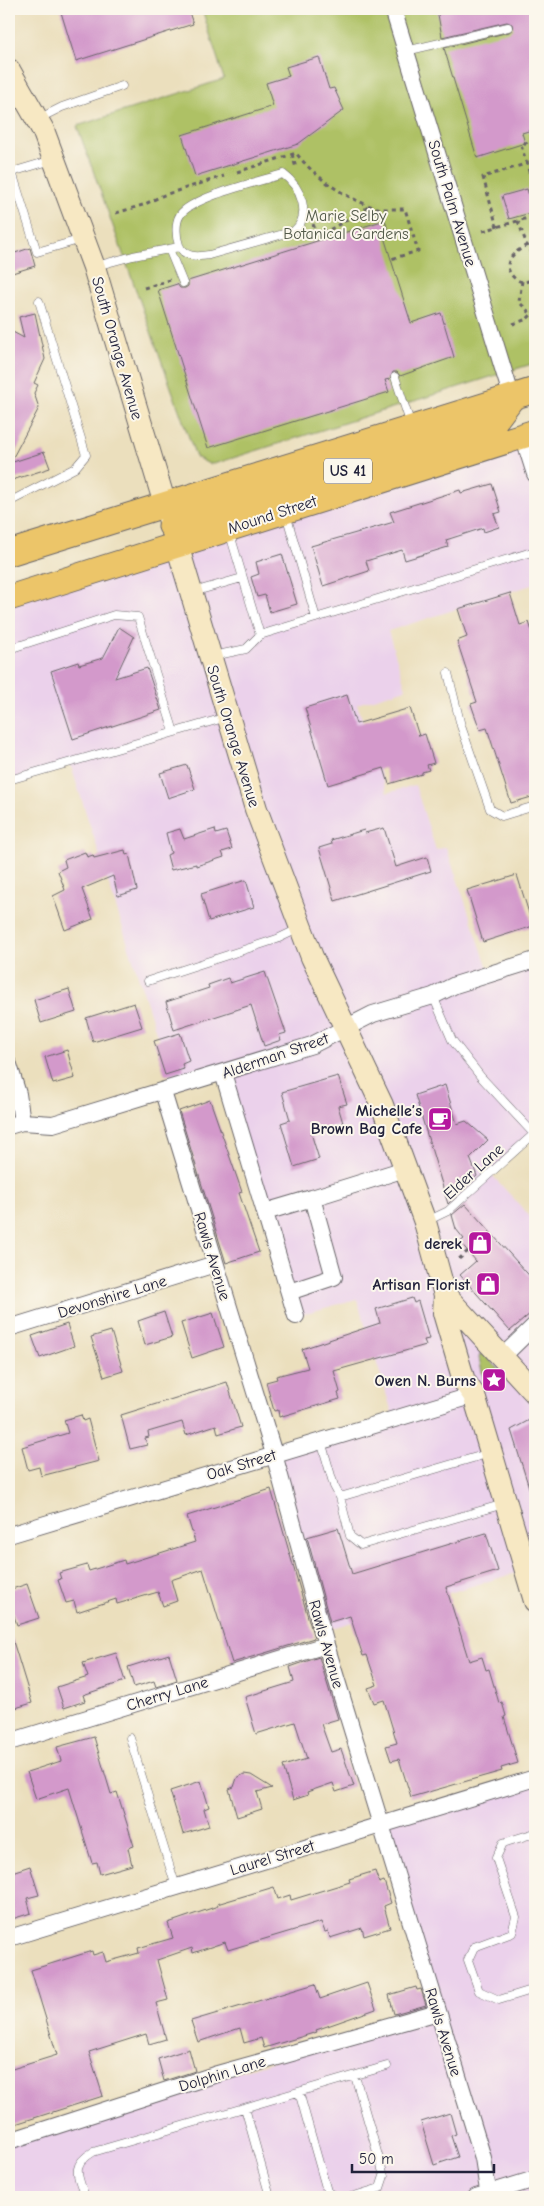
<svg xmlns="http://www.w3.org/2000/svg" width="544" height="2206" font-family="'Comic Neue',sans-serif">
<rect width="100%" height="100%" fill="#fbf7ec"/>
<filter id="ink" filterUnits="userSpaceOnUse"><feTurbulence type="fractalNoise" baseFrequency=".02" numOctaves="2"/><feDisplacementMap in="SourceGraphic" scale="10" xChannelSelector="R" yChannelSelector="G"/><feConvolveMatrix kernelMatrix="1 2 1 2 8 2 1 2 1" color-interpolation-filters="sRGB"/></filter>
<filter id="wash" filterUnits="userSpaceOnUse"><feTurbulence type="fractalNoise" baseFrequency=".0096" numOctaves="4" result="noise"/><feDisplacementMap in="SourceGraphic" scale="20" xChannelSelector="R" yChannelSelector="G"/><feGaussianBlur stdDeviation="1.12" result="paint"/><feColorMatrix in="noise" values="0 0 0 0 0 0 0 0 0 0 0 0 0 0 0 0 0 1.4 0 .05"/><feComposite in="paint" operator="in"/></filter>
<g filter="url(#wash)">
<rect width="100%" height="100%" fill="#ebdfbd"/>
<path fill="#ebd1eb" d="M523 436 535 474V584L388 631 406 689 357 704 387 793 415 785 436 850 446 847 490 974 535 960V1133L491 1174 535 1222V1601L526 1570 322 1631 274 1454 394 1419 357 1299 296 1316 223 1073 174 1088 70 763 9 780V598Z
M535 1778V2197H9V2141L437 2012 380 1824Z"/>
<path fill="#aec165" stroke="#687250" d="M202 9H535V363L217 463 209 464 196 457 77 126 224 79Z
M480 1354H484L505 1376 495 1383 485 1385 479 1358Z"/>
<g id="blocks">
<path fill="#d399cb" d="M60 9H188L193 24 76 61Z
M437 9H535V129L522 133 525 143 477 158 444 48 509 32 513 29 512 24 507 22 442 37Z
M319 57 329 89 334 88 344 110 298 144 195 176 182 135 273 106 266 83 289 76 286 67Z
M527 189 534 212 509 219 502 196Z
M385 220 389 235 384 237 411 323 441 313 454 357 400 376 397 372H393L390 379 385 380 389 392 208 448 158 290 177 284 180 288H185L188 286V281Z
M30 248 35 266 9 274V255Z
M35 313 45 359 34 383 38 385 34 393 39 408 10 463 44 452 50 468 9 481V330L24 338 19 317Z
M492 484 501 512 494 514 499 527 484 532 483 528 446 540 448 547 405 560 402 550 366 561 369 571 323 586 311 546 394 522 390 512 460 490 461 493Z
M282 554 297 604 270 612 265 595 257 597 251 577 259 574 256 562Z
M510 593 520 625 529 622 535 640V796L511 803 487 728 480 730 471 704 477 702 457 641 467 637 458 609Z
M119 627 134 637 115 678 147 668 161 710 73 739 51 671 78 662 79 665 103 658Z
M347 695 356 724 410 708 419 736 425 734 434 763 427 765 429 770 422 772V774L389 784 384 768 328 785 305 708Z
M187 765 195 789 168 798 160 773Z
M384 828 396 867 427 857 431 871 335 901 319 848 332 844 331 840 364 830 365 833Z
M180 829 184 839 215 829 216 834 226 831 232 849 222 852 224 857 196 866V864L171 870 167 855 171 853 166 833Z
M125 850 126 855 129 854 137 890 118 896 113 876 82 889 93 919 65 930 53 896 65 890 58 871 66 867 64 860 85 852 87 857 93 855 94 858Z
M517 875 533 926 483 942 467 890Z
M246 880 254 907 209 921 201 894Z
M265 972 286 1033 279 1035 281 1040 264 1046 251 1005 174 1030 166 1002 209 988 208 985 228 978 230 983Z
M69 989 76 1012 41 1023 34 1000Z
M134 1003 142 1027 93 1042 86 1018Z
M180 1033 189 1061 182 1064 184 1069 165 1075 154 1041Z
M67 1050 75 1078 53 1084 45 1057Z
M338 1076 347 1104 338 1106 343 1123 311 1133 319 1159 294 1167 281 1123 290 1120 282 1092Z
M445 1085 457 1124 466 1121 488 1140 470 1158 477 1176 456 1193 457 1195 448 1204 415 1095Z
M210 1100 242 1192 239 1193 259 1252 226 1263 179 1111Z
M465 1204 535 1282V1304L529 1310 531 1313 510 1331 460 1275 476 1261 460 1242 464 1239 456 1229 452 1215Z
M412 1298 414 1303 418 1301 429 1339 424 1340 426 1345 334 1371 340 1392 338 1393 340 1399 279 1417 278 1410 274 1411 266 1382 277 1379 276 1376 308 1368 302 1349 380 1323 376 1309Z
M164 1312 172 1337 145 1345 138 1321Z
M213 1313 224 1347 192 1358 181 1323Z
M67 1324 74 1346 40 1358 32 1336Z
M111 1331 123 1371 104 1377 91 1337Z
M227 1382 241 1427 218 1434 216 1425 186 1435 182 1422 148 1432 149 1437 145 1438 147 1445 130 1449 121 1415Z
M81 1415 83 1421 88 1419 99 1461 41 1476 39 1467 28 1470 22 1447 68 1433 64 1420Z
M535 1417V1496L532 1497 511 1430Z
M271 1489 314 1638 232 1663 203 1569 171 1580 177 1601 163 1606 158 1592 117 1604 116 1599 77 1612 74 1601 66 1603 58 1580 61 1579 59 1573 87 1565 89 1571 124 1560 125 1564 195 1542 187 1516Z
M338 1528 352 1574 486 1533 498 1571 446 1587 469 1661 482 1657 486 1670 489 1669 499 1703 502 1702 506 1716 504 1717 518 1763 501 1768 502 1771 411 1797 399 1759 391 1761 386 1746 397 1743 384 1700 374 1703 368 1688 377 1685 367 1655 363 1656 350 1616 330 1622 307 1537Z
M27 1584 39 1618 17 1625 9 1601V1590Z
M9 1638H12L32 1703 9 1710Z
M116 1653 125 1681 83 1695 85 1701 64 1708 57 1687 88 1677 83 1663Z
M169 1654 177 1680 156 1687 154 1681 134 1687 128 1667Z
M319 1657 338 1719 321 1724 331 1752 341 1749 354 1786 336 1792 333 1783 307 1792 308 1795 293 1800 283 1766 307 1759 295 1722 256 1734 245 1697 294 1682 290 1667Z
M94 1737 111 1794 117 1792 134 1846 128 1848 132 1865 100 1874 97 1862 92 1863 69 1788 36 1799 27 1772 61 1761 57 1747Z
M244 1774 251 1775 272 1788 257 1792 262 1809 237 1817 229 1789 234 1787 237 1778Z
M201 1781 209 1807 204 1809 209 1826 183 1834 170 1791Z
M30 1866 39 1895 27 1898 31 1913 9 1920V1873Z
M375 1871 379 1883 384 1881 391 1903 384 1906 390 1928 364 1936 362 1928 330 1938 328 1931 325 1932 321 1922 228 1950 225 1942 193 1953 192 1948 157 1960 168 2000 156 2003 166 2039 149 2044 146 2034 89 2052 103 2096 9 2126V2070L57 2055 31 1970 92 1951 93 1955 103 1952 106 1962 139 1953 138 1948 173 1938 168 1923 218 1906 217 1904 274 1887 278 1899 290 1895 291 1900 350 1882 349 1879Z
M367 1983 376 2009 316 2030 317 2032 264 2048 261 2038 244 2043 240 2028 198 2042 191 2021 315 1984 320 1999Z
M416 1987 417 1990 421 1989 426 2005 394 2014 389 1995Z
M189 2049 195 2071 164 2081 158 2059Z
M450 2113 456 2134 451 2136 458 2157 434 2165 421 2122Z"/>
</g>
</g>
<g filter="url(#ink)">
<use href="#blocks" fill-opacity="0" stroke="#686468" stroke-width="1"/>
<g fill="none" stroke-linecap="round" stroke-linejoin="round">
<defs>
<path id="lane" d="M406 51 508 27
M38 119 62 107 122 86
M52 160 12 172 37 252 82 239
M283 174C301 187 312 215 294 231L209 255C198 257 184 258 179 245 176 237 175 223 180 215 192 197 261 181 283 174Z
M169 249 183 283
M96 266 133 256 179 247
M395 377 411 425
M9 502 75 468 86 455 39 301
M286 514 316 618
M229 531 260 635
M193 592 242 578
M9 649 114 615 138 617 174 732
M213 656 246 649 260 635 535 551
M448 673 461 726 490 809 502 816 535 806
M9 780 227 717
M148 981 277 939 298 929
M433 996 452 1040 481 1077 534 1134
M427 1221 448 1211 535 1133
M321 1441 334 1486 340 1497
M490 1453 340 1497 350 1536 361 1545 504 1504
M130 1738 176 1887
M535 1833 503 1843 496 1858 516 1917 512 1933 474 1947 468 1960 479 1991 499 2000 535 1989
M299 2092 327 2191 334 2197
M245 2108 270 2197
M85 2197C78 2175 70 2166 93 2152L387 2066
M351 2197 380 2188 384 2176 355 2076"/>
<path id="street" d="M393 9 512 398
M523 436 535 474
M9 1065 18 1094 22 1122
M223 1073 296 1316
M163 1092 274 1454 326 1645 483 2158 489 2197
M9 1126 22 1122 53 1124 312 1045 373 1014 433 996 455 985 535 960
M312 1198 405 1169
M265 1212 312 1198 334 1277 289 1292
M9 1328 215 1264
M502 1357 535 1325
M9 1535 474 1395
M9 1742 326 1645
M9 1938 535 1778
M9 2141 214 2075 438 2012
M476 2197 535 2179"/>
<path id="secondary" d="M9 70 43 130 94 267 256 809 312 957 382 1105 425 1222 445 1295 444 1313 464 1381 474 1395 535 1601
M445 1295 535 1393"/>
<path id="primary" d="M171 526 491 426 512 398
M9 553 535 390
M9 598 535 432"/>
</defs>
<use href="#lane" stroke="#686468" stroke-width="9"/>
<use href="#street" stroke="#686468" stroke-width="18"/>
<use href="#secondary" stroke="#686468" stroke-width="24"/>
<use href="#primary" stroke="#686468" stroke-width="27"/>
<path stroke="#686468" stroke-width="3" stroke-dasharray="4 4" stroke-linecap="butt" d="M535 139 521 145 535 191
M292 154 296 168
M237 172 296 153C315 177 341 195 370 206 380 210 394 209 405 209L418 251 391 259
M116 213 143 205 164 195 224 176
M518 221 527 245 535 257
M313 224 319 240
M497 227 483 177 535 161
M483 231 535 216
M307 236 331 229 370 206
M527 245C520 249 512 254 509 261 505 270 514 281 523 282 527 282 531 280 535 279
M522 281 519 302 531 314
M144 288 170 280
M513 324 527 319 535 311
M459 1259 468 1251"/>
<use href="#lane" stroke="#fff" stroke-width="8"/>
<use href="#street" stroke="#fff" stroke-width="16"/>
<use href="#secondary" stroke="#f7e8c3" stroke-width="22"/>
<use href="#primary" stroke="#ecc569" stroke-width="25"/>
</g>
</g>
<defs>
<symbol id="cafe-square" viewBox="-11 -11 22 22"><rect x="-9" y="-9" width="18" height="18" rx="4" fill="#b5179e" stroke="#fbf7ec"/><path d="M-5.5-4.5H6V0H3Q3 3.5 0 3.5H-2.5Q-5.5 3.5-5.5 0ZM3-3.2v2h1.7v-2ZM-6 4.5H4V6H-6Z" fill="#fff"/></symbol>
<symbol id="shop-square" viewBox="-11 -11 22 22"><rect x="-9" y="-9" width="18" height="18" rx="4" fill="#b5179e" stroke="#fbf7ec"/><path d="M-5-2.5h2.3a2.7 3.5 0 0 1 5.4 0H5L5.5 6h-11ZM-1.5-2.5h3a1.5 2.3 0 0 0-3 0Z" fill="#fff"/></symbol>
<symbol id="sight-square" viewBox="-11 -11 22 22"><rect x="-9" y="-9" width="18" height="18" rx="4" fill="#b5179e" stroke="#fbf7ec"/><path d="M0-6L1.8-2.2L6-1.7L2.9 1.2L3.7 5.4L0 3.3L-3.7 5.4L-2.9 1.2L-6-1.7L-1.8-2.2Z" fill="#fff"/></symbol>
</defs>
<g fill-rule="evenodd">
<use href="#cafe-square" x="426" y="1105" width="28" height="28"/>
<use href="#shop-square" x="466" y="1229" width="28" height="28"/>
<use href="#shop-square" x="474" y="1270" width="28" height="28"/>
<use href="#sight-square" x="480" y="1366" width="28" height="28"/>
</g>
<g text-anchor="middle" stroke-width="4" stroke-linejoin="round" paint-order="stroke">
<rect fill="#fbf7ec" stroke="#636270" stroke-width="1" x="324" y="458.5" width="48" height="25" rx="4"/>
<g font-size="15" font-weight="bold" fill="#22223b">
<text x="348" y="476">US 41</text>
</g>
<g font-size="16" fill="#22223b" stroke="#fbf7ec">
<text transform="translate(453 203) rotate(73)" y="6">South Palm Avenue</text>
<text transform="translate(118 348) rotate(74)" y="6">South Orange Avenue</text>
<text transform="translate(272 514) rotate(-18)" y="6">Mound Street</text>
<text transform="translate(234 736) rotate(73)" y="6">South Orange Avenue</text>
<text transform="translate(275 1055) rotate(-19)" y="6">Alderman Street</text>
<text transform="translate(473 1171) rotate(-42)" y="6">Elder Lane</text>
<text transform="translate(213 1256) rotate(73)" y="6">Rawls Avenue</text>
<text transform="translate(112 1296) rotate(-17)" y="6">Devonshire Lane</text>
<text transform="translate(241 1464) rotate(-17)" y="6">Oak Street</text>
<text transform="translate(327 1644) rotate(74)" y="6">Rawls Avenue</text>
<text transform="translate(167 1693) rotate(-17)" y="6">Cherry Lane</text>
<text transform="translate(272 1857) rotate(-17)" y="6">Laurel Street</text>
<text transform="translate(444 2032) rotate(73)" y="6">Rawls Avenue</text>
<text transform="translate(222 2073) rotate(-17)" y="6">Dolphin Lane</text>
</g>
<g font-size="16" fill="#535a4a" stroke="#fbf7ec">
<text x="346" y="221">Marie Selby<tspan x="346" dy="18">Botanical Gardens</tspan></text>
</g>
<g font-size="16" font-weight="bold" fill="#22223b" stroke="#fbf7ec" text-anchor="end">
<text x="422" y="1116">Michelle’s<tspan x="422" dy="18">Brown Bag Cafe</tspan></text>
<text x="462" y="1249">derek</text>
<text x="470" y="1290">Artisan Florist</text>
<text x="476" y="1386">Owen N. Burns</text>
</g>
</g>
<rect width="544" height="2206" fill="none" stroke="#fbf7ec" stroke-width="30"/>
<path d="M352 2164v8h142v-8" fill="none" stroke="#22223b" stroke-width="2.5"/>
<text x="359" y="2164" font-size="15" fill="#22223b" stroke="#fbf7ec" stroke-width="4" paint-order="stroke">50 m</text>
</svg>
